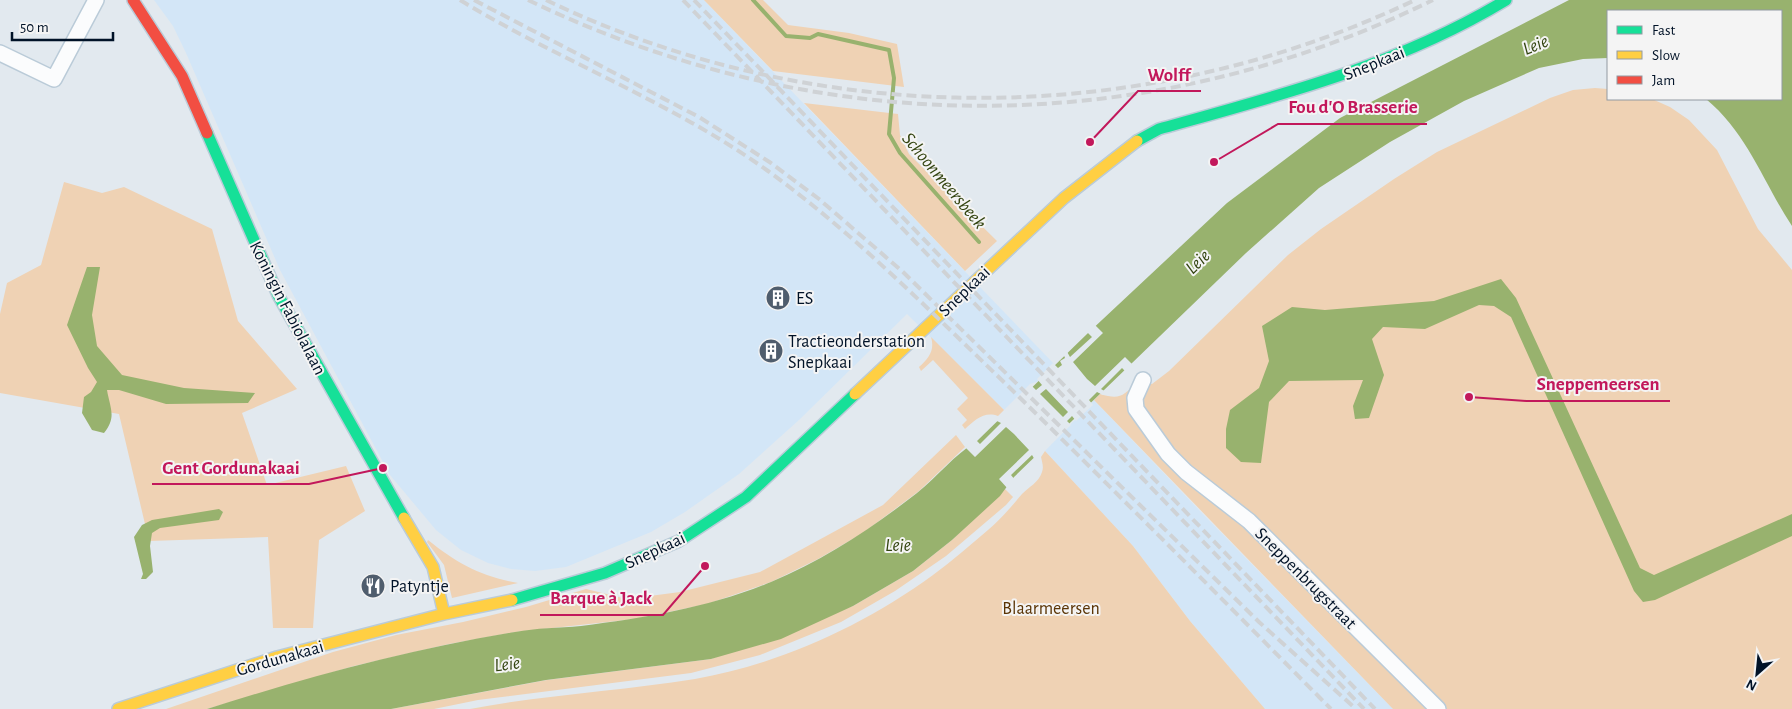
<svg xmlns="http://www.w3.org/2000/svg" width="1792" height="709" font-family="'Alegreya Sans',sans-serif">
<rect width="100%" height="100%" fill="#e2e9ef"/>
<path fill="#d3e6f7" d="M154 0H704L1055 365 1039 381 1030 384 1004 410 907 314 799 420 739 474 685 512 651 532 566 567 535 571 511 569 488 563 461 550 436 530 390 475 280 270 186 53 173 26Z
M1094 400 1198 509 1393 709H1265L1190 621 1133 546 1045 451Z"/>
<path fill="#efd2b4" d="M704 0H763L788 25 849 33 897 44 904 87 773 71Z
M1595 88 1608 89V99H1652L1670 107 1689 120 1717 150 1758 229 1792 270V709H1393L1094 400 1100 394C1120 400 1123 396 1137 382L1152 384 1169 371 1288 255 1321 229 1394 179 1437 152 1550 98 1573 90Z
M804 103 898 114 900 135 909 154 997 241 965 271Z
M64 182 102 193 124 187 212 229 238 321 297 389 242 413 267 485 346 466 365 511 319 540 313 628H273L268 537 149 541 119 414 0 393V314L7 283 41 265Z
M931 337 1004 410 998 416C984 411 975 420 965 429L962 425 967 420 957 409 968 398 933 360 921 371 919 367C929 358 935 350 931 337Z
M956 435 965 447 919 491 863 533 818 559 771 582 707 604 635 619 516 632 449 644 354 666 207 709H166L333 652 396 635 463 622 526 607 586 589 627 599 680 592 760 572 883 505Z
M1045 451 1133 546 1190 621 1265 709H470C544 695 620 691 695 679 780 664 863 626 933 575 952 561 970 545 988 530 1001 519 1011 507 1022 494 1029 487 1039 482 1042 472 1044 467 1042 462 1041 457Z
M1005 489 1013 497 1006 505 946 556 895 591 841 622 760 655 691 673 478 700 434 709H391L547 680 711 659 853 606 913 571 952 540Z
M428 540C458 564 480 576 518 583L452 598 444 565 427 542Z"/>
<path fill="#98b26e" d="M1569 0H1792V226C1763 182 1748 134 1706 99H1781V11H1608V58L1583 59 1539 68 1464 101 1390 142 1319 188 1246 253 1014 477 1000 496 952 540 913 571 853 606 781 639 711 659 546 680 391 709H207C308 677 410 649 515 632 536 628 559 628 581 626 646 618 711 607 771 582 824 560 872 528 917 493 938 476 954 455 977 441L1087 334 1227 203 1340 118Z
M87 267H100L92 315 97 346 122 375 184 388 255 393 248 403 166 404 119 390H107C110 408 117 417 104 433L92 430 82 413 84 397 91 392 97 382 88 368 67 325Z
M1501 279 1516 298 1640 568 1654 575 1792 514V536L1655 600 1643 602 1634 591 1511 317 1494 306 1479 305 1425 329 1383 327 1372 339 1384 375 1369 418 1355 419 1353 406 1363 380 1289 381 1269 402 1261 463 1241 462 1226 448V429L1230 410 1259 388 1269 361 1262 326 1292 307 1325 310 1434 301Z
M219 509 223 512 219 520 160 528 152 533 150 546 153 572 146 579H141L143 574 134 537 142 525 152 520Z"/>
<path fill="#e2e9ef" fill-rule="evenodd" d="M1094 324 1103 333 1073 362 1087 379 1095 386 1125 357 1134 366 1127 373 1122 368 1101 389 1106 392 1103 395 1097 392 1089 400 1093 405 1082 415 1076 421 1072 416 1067 421 1071 425 1035 460 1032 455 1011 475 1015 480 1008 489 999 479 1029 450 1014 434 1006 427 975 457 965 447 975 439 980 444 1001 423 995 420 1031 385 1036 390 1042 385 1037 379 1053 363 1058 368 1062 365 1060 361 1065 358 1063 353 1066 350 1070 357 1092 337 1086 331ZM1046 389 1068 412 1063 417 1040 394Z"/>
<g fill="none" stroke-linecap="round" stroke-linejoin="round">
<path stroke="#98b26e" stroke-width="4" d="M753 0 786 36 810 38 818 34 889 50 894 78 889 134 900 153 979 242"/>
<defs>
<path id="street" d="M0 53 54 79 96 0
M1143 380 1135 398 1136 409 1168 454 1186 472 1249 521 1438 709"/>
<path id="fast" d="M207 133 278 295 404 518
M1137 141 1159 129C1278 96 1399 65 1506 0
M512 600 605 573 679 541 746 497 855 394"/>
<path id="slow" d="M855 394 1064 198 1137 141
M404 518 433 567 444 614
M118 709 277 657 444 614 512 600"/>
<path id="jam" d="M133 0 182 76 207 133"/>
</defs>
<use href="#street" stroke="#bacbd8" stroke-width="18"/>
<use href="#fast" stroke="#bacbd8" stroke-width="14"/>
<use href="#slow" stroke="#bacbd8" stroke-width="14"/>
<use href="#jam" stroke="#bacbd8" stroke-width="14"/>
<use href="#street" stroke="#fbfcfd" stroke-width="15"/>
<use href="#fast" stroke="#16e098" stroke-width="11"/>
<use href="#slow" stroke="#ffcf43" stroke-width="11"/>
<use href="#jam" stroke="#f24e42" stroke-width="11"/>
<path stroke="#cfd2d5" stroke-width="4" stroke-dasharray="10 5" stroke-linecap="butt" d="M460 0C560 61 672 102 768 171 856 235 931 312 1009 387 1117 493 1224 601 1331 709
M474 0 699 117 771 163 819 199 903 272 1259 622 1356 709
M528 0C819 140 1142 142 1433 0
M546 0C819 131 1142 130 1415 0
M683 0 1364 709
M694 0 1375 709"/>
</g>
<defs>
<symbol id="building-disc" viewBox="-11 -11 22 22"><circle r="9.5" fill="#4f5d6d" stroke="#f4f4f4"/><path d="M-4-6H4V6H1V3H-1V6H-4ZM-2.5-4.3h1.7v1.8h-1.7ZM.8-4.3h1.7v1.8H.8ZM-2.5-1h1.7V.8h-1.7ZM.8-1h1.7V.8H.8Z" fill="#fff"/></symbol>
<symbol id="restaurant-disc" viewBox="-11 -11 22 22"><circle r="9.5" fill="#4f5d6d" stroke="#f4f4f4"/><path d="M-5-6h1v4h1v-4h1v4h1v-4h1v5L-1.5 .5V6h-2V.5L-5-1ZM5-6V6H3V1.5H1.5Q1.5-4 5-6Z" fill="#fff"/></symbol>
</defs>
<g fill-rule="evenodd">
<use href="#building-disc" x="764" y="284" width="28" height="28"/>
<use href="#building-disc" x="757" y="337" width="28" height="28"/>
<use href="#restaurant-disc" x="359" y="572" width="28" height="28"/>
</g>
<g text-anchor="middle" stroke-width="4" stroke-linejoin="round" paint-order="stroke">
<g font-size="18" fill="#001227" stroke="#f4f4f4">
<text transform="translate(1374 63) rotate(-22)" y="6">Snepkaai</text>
<text transform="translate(964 291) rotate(-44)" y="6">Snepkaai</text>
<text transform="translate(288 308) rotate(63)" y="6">Koningin Fabiolalaan</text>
<text transform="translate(655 550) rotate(-25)" y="6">Snepkaai</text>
<text transform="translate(1306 578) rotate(45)" y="6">Sneppenbrugstraat</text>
<text transform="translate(280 658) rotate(-16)" y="6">Gordunakaai</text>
</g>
<g font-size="18" fill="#001227" stroke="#f4f4f4" text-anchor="start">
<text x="796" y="304">ES</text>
<text x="788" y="347">Tractieonderstation<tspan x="788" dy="21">Snepkaai</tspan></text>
<text x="390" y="592">Patyntje</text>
</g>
<g font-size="18" fill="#5a3405" stroke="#f4f4f4">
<text x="1051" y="614">Blaarmeersen</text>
</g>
<g font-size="19" font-style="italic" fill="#334410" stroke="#f4f4f4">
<text transform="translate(1535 44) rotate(-22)" y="7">Leie</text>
<text transform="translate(945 180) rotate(50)" y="7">Schoonmeersbeek</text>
<text transform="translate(1197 261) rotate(-44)" y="7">Leie</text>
<text x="898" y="551">Leie</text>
<text transform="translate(507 663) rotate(-7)" y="7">Leie</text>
</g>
</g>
<path fill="none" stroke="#c2185b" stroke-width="2" d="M1090 142L1138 91H1201M1214 162L1278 124H1427M1469 397L1526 401H1670M383 468L309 484H152M705 566L663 615H540"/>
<g fill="#c2185b" stroke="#f4f4f4" stroke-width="2">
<circle cx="1090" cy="142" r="5"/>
<circle cx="1214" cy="162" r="5"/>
<circle cx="1469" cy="397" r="5"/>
<circle cx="383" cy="468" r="5"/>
<circle cx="705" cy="566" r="5"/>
</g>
<g font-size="19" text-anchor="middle" font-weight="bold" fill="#c2185b" stroke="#f4f4f4" stroke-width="4" stroke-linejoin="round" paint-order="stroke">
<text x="1169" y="81">Wolff</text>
<text x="1353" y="113">Fou d'O Brasserie</text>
<text x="1598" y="390">Sneppemeersen</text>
<text x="231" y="474">Gent Gordunakaai</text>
<text x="601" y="604">Barque à Jack</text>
</g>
<rect x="1607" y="10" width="175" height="90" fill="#f4f4f4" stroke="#929aa2"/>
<rect x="1617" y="26" width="25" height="8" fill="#16e098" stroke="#929aa2"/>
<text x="1652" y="35" font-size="15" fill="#001227">Fast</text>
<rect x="1617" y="51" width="25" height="8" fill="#ffcf43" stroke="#929aa2"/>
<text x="1652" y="60" font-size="15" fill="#001227">Slow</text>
<rect x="1617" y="76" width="25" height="8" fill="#f24e42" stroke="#929aa2"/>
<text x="1652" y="85" font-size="15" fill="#001227">Jam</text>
<g transform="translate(1757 674) rotate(207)" stroke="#f4f4f4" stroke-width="4" paint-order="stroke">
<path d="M0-4L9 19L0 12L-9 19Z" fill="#001227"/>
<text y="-8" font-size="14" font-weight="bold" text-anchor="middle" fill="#001227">N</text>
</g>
<path d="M12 32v8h101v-8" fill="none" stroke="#001227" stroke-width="2.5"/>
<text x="20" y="32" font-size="15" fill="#001227" stroke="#f4f4f4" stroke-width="4" paint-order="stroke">50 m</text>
</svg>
